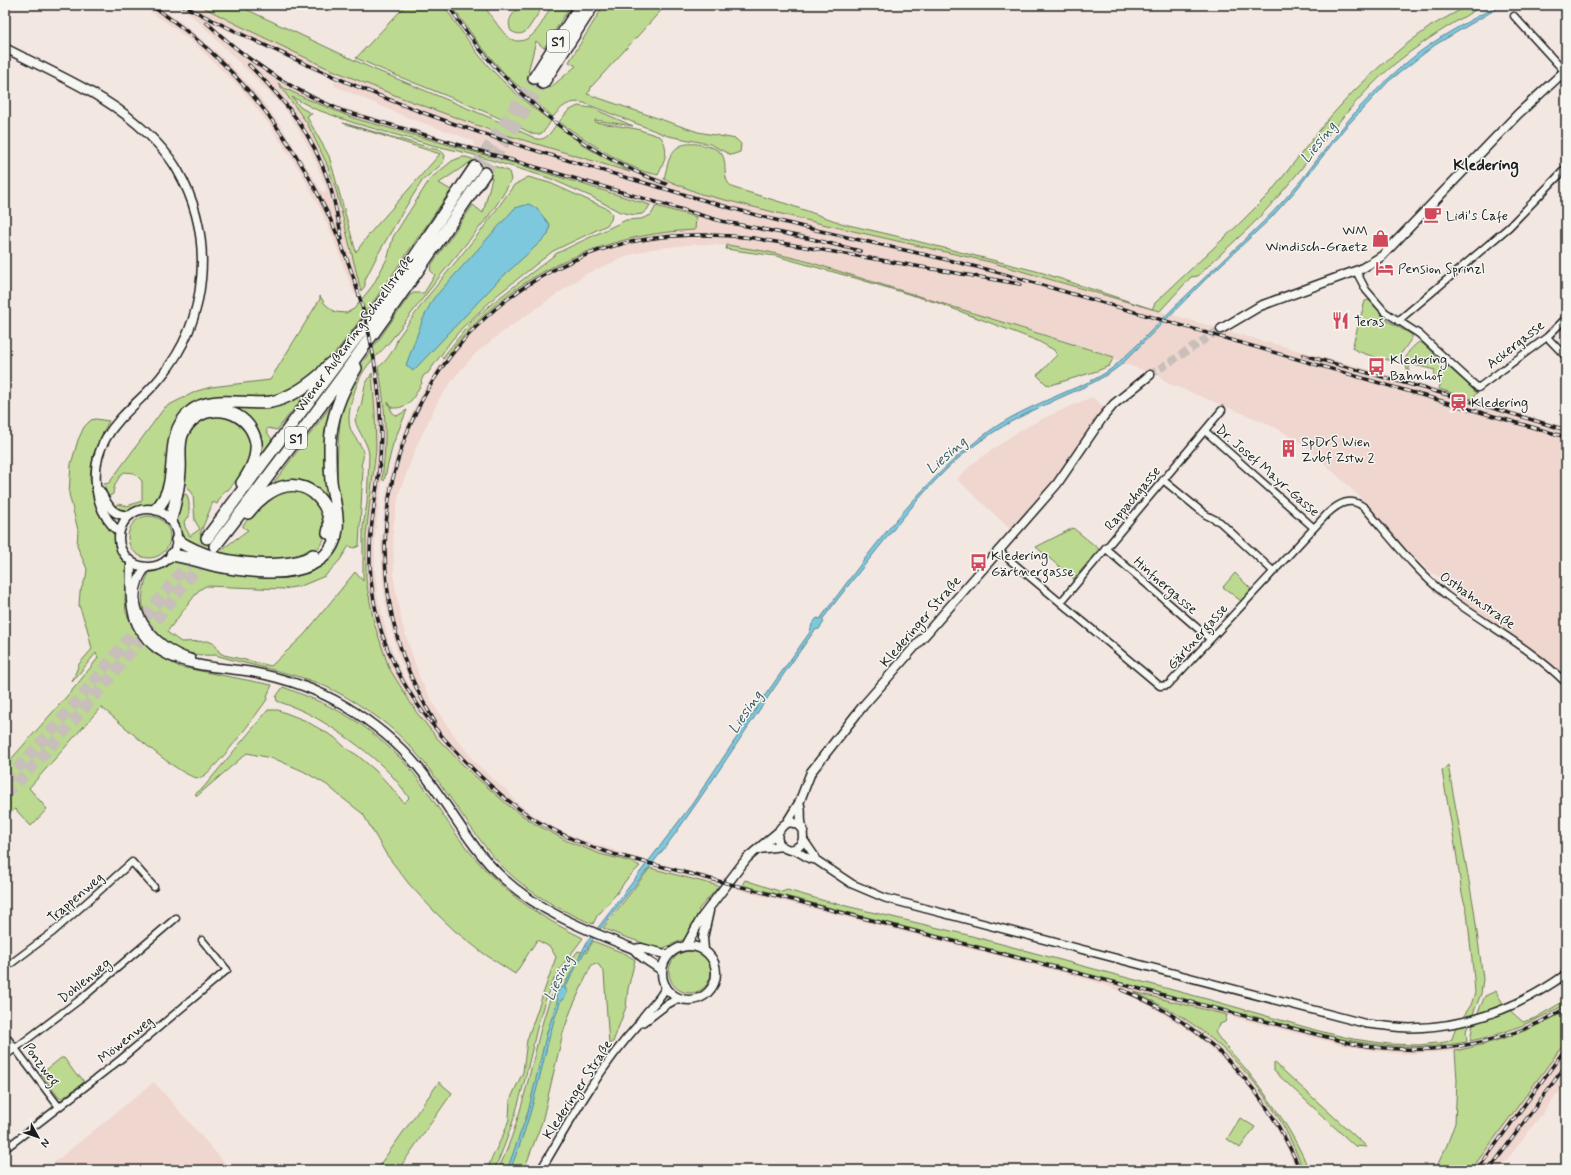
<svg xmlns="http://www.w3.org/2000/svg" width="1571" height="1175" font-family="Mynerve,sans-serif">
<rect width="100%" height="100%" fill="#f3e7e2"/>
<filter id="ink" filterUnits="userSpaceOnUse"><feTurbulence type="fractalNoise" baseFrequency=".025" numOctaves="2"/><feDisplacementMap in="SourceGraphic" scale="8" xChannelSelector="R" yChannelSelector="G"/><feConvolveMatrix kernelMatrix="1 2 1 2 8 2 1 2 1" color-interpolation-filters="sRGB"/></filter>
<g filter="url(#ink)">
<path fill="#efd6ce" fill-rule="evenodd" d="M140 5H157L186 26 212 48 234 69 257 94 281 126 323 193 327 191 316 163 305 140 285 109 205 28 187 11 175 5H199L238 25 343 74 402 98 490 130 630 172 640 170 701 194 725 200 818 223 990 262 1241 335 1419 383 1566 427V668L1563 674 1514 637 1456 600 1462 591 1427 569 1409 552 1358 495 1307 447 1282 431 1264 422 1165 382 1158 375 1113 360 1114 356 806 261 733 246 696 244 651 249 630 255 586 274 501 333 476 353 454 378 439 399 417 445 399 493 393 529 394 581 402 623 420 679 435 707 453 734 476 763 500 785 507 790 515 801 538 818 569 835 640 859 639 864 600 854 567 841 535 824 509 806 468 770 427 726 389 668 374 623 366 580V535L376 449 373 377 379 373 382 384 385 437V459L375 537V568L377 593 389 642 396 661 418 700 398 655 387 611 383 585 381 543 385 501 391 470 402 435 420 395 443 359 459 340 500 301 529 280 559 263 598 248 636 237 675 231 695 230 696 217 639 203 638 200 517 164 353 118 307 99 284 88 278 84 307 123 326 162 333 179 359 285 360 291 355 296 331 233 317 203 303 176 268 123 242 90 198 47 170 25ZM211 23 334 80 335 86 406 117 472 140 475 147 340 107 304 91 263 66 237 47Z
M1092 397 1105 408 1095 421 1068 464 1011 530 957 479 971 465 1017 432 1046 417Z
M661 864 719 879 718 884 666 871 660 869Z
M737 883 1337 1038 1404 1047 1433 1046 1465 1042 1466 1048 1455 1051 1426 1053 1405 1054 1375 1051 1341 1045 1136 992 1183 1018 1214 1041 1238 1064 1263 1094 1293 1145 1303 1170H1296L1287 1148 1269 1115 1255 1095 1229 1065 1196 1035 1155 1009 1131 996 1105 985 1080 977 743 891 736 889Z
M1566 1004V1011L1532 1029 1495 1042 1474 1047 1473 1041 1508 1032 1527 1024Z
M1566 1041V1083L1499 1170H1471Z
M154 1082 231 1170H45Z"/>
<path fill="#bcd990" stroke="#6c7a56" d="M199 5H237L371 68 491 118 537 139C546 141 551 132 556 125L586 147 630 172 490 130 402 98 325 67 238 25Z
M406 5H443C460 28 475 53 495 73 512 91 531 107 551 121 546 128 543 137 533 134 476 105 415 85 356 58Z
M451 5H483C491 15 498 27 506 35 509 39 513 40 517 41 535 42 544 18 552 5H571L544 48 536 41 528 72 550 88 576 66 569 62 604 5H666L591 87 590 91 587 94 698 132 736 139 741 144 740 152 731 155 710 144 668 136 584 103C569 100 562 106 553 117L506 75 479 44Z
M521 5H544L528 29C523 35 518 35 511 31 506 19 513 14 521 5Z
M1469 5H1484C1443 29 1402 53 1369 88 1332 126 1303 170 1267 209 1246 233 1220 253 1198 276L1191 277 1160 311 1152 309 990 262 818 223 725 200 701 194 664 179C669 158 671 141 697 144 704 145 714 147 720 152 730 162 719 180 734 188L787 204 844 224 892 235 1040 272 1152 309 1155 303 1239 224 1270 193 1330 117 1353 92 1379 67 1404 46 1431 26Z
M278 83 284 88 307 99 353 118 517 164 650 205 647 210 642 214 635 215 620 212 592 197 549 178 471 154 432 145 354 123 315 109 292 97 300 107 312 114 308 115 307 117 329 156 356 252 370 233 440 154 343 123 431 148C437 150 443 150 445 156L443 163 422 181 402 213 378 254 365 280V286L361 291 336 190 326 162 307 123Z
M578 106 592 108 633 126 595 120V122L637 129 661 137C670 150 664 163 658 175 652 173 646 173 640 170 611 158 585 139 559 122L568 111Z
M462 157H466L509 171 511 180C497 209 473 235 452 261 431 287 412 313 391 340 382 352 369 361 362 374 355 387 346 413 350 427 354 442 369 446 361 465L363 470 359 546 354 548 349 546 340 560 325 576 301 586 283 589 206 586 199 590 167 632 181 642 208 641 215 644 219 652 224 655 271 666 304 635 355 572 363 581V526L367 503 369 455C368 442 358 433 355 420L361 406 365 385 372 373 375 413 376 449 366 535V580L374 623 389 668 417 713 437 738 468 770 509 806 535 824 567 841 600 854 632 862 640 866 626 880 617 893 600 913 598 914 593 924C552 907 515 885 488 850 454 808 429 758 385 723 361 705 333 687 303 678 274 669 244 664 215 655 168 659 126 620 149 573L166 567 174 560C215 570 303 598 332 555 338 547 342 540 342 530 343 514 338 498 337 482 337 462 338 441 340 421 341 416 341 409 342 403 347 389 355 375 363 362L410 295 414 293H424L435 275 430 270 432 264 473 205 483 213 492 178 469 163 439 183 451 190 376 298 343 343 325 365 311 379 277 397 196 406 164 493 154 504 139 506 125 511 116 508 115 506 118 504 127 506 142 501V481L134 473 124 472C117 479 114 485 113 494L108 497 104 484 109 483 165 407 197 391 211 387 270 380 320 299V296L325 304 335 312 346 313 354 309 373 285 388 257 393 237 430 179 452 161Z
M528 177 550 183 608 209 612 214 611 220 607 225 553 251 496 296 462 328 451 341 428 373 424 375 421 381 422 383C414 396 410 409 392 408L388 402 392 412 397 416 407 410 393 444 384 481 382 479C387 442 386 403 378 367 385 364 397 346 397 339L428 296 484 227 514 185Z
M656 206 696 217 695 230C619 233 541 261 484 315 476 323 467 332 459 341 454 347 449 354 443 359L442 358 472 321 490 305 557 253 626 220 641 219 651 215Z
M727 245 769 252 806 261 1114 357 1109 366 1097 371 1051 385 1046 384 1037 375C1046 368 1049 362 1057 355L1054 350 1038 341 938 303 855 278 776 256 726 249Z
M1369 300 1388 321 1412 335V338C1407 344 1401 356 1394 360 1388 362 1357 352 1352 348L1365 301Z
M1419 342 1422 343 1477 393 1471 399 1439 389 1441 382 1434 376 1435 370 1410 364 1408 373C1403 357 1406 352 1419 342Z
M309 390 277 430 268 428 266 431 272 439 259 459C261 432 259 420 232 407Z
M333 403 327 425 324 450V470L328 482 330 502C311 476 298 482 270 488Z
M213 415 236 418C240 423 245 428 248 434 258 456 241 475 228 490L224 491 217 504 213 502 200 534 221 550 248 530 243 527V525L259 506 271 496 293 489 318 500 327 530 325 538 319 547 308 556 265 561 220 555 197 547 184 539 177 518 178 511 184 494 187 495 189 503V517L184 521 185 527 190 536 200 529 195 521 193 494 185 483V443L187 435 195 424Z
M96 419 109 421 104 430 93 457 90 477 93 498 98 511 114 534 118 549 127 562 125 600 126 612 135 632 153 653 180 667 272 685 267 696 268 698C259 711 211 777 199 778 181 779 118 720 101 707L29 788 47 809 31 826 15 809 5 817V766L75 687 98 658 96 653 72 682 79 664 92 649 87 628 79 605 80 592 86 577 87 569 77 546 78 530 69 494 71 464 78 440 84 427 91 420Z
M128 537a21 21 0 1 1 42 0a21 21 0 1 1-42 0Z
M1073 528 1099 549 1074 579 1036 547Z
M1235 573 1251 589 1241 601 1223 587Z
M283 687C307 696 332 706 354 720 367 728 381 740 392 750 418 773 436 806 456 834 491 883 529 912 583 938 573 952 561 965 553 981 538 1013 533 1049 524 1083 516 1113 507 1142 494 1170H488L490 1162 505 1131 509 1119 510 1100 523 1072 527 1040 556 957 550 947 537 940 515 974 483 953 455 931 435 912 409 884 386 854 363 814 340 796 327 785 303 771 275 759 247 753 197 796 195 794 203 788 268 710H278L304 720 334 737 347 749 357 755 375 770 391 787 404 803 409 798C388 764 346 735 311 715 300 709 288 705 277 701L276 697Z
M1448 765 1474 909 1483 979 1481 994 1466 1031 1467 1042C1423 1050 1380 1047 1337 1038L742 885 745 880 782 892 787 890 825 901 968 935 1068 962 1214 1001 1319 1031 1353 1039 1389 1044 1419 1045 1446 1042 1452 1039 1455 1029 1471 1005 1475 993 1474 979 1467 912 1462 894 1456 851 1442 771Z
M650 868 719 886 698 910 700 912 688 936 685 939 661 949 622 936 603 928Z
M593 941 626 954 635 960 628 989 626 1007 613 1042 609 1044 604 973 599 965 595 963 591 966 571 1010 563 1033 542 1122 525 1167 524 1170H498C512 1141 521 1109 529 1077 541 1031 546 989 578 951L586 953Z
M669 972a21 21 0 1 1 42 0a21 21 0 1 1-42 0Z
M1496 991C1501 1004 1513 1013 1523 1022L1535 1018 1566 1000V1004C1536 1021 1505 1034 1470 1041L1473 1024 1485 996Z
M1134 992 1227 1015 1225 1022 1220 1024 1215 1032C1223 1045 1235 1056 1245 1068 1270 1099 1294 1133 1309 1170H1303C1282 1109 1237 1052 1182 1017 1167 1008 1150 1000 1134 992Z
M1566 1011V1041L1471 1170H1435L1447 1145 1455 1123 1457 1080 1455 1051C1497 1042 1528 1032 1566 1011Z
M61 1058H64L77 1076H80L84 1082 63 1098H59L41 1074Z
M1274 1062 1367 1147 1355 1146 1274 1071Z
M439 1082 452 1093 398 1170H376Z
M1240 1118 1255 1127 1240 1148 1227 1139Z"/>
<path fill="#7ec8de" stroke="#578390" d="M1498 5H1503L1435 45 1389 81 1344 129 1297 189 1270 219 1206 279 1122 364C1099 383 1073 391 1047 404 1027 413 1007 423 988 436 946 463 915 503 884 541 863 567 842 593 822 620L824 622 819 629 815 630C766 697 723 767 675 834 649 870 618 903 593 939 582 955 573 972 565 989L568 991 564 999 561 1000C549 1031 544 1063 535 1095 529 1120 520 1145 510 1170H507L528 1112 547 1032 558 999 556 996 560 987 563 988 587 942 692 804 766 694 810 632 812 624 817 618 820 619C870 551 921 480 991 430 1015 413 1043 402 1070 390 1087 383 1104 376 1118 363 1145 339 1168 312 1194 288 1224 258 1256 231 1284 200 1310 172 1331 139 1357 110 1374 92 1392 74 1411 59 1437 37 1468 22 1498 5Z
M529 204 537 209 550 225 548 235 498 281 413 371 406 365 423 319 433 299 515 208Z"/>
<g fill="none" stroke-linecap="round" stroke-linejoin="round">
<path stroke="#c8beba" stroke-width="8" stroke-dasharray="8 4" stroke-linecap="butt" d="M1150 375 1221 329"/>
<path stroke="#c8beba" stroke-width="11" stroke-dasharray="11 5.5" stroke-linecap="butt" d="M475 167 534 78
M485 173 543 83
M5 781C78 705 142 621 207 538
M5 795C79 721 143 637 207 556"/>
<defs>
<path id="minor" d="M1514 16 1564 71
M1356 271 1366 290 1385 312 1419 334 1478 388 1547 337 1566 318
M1398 321 1509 227 1566 168
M1547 337 1566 357
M1205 431 1314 528
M1163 480 1206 515 1220 522 1273 571
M1105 548 1210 639
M999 551 1160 686 1168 685 1327 514C1339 503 1351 496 1365 508 1391 538 1415 570 1446 595 1486 625 1530 647 1566 683
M1061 602 1222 410
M5 968 53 932 132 862 154 887
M5 1035 59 1107
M5 1056 82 998 176 918
M5 1149 121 1059 227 970 202 940"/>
<path id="tertiary" d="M803 839 814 855 816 860
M793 849 810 859 816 860 852 884 885 898 1367 1024C1381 1025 1396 1028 1410 1028 1469 1027 1519 1008 1566 974
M644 1022 666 1005 679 998
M541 1170C570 1120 599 1068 638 1025 645 1010 660 1002 666 986"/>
<path id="secondary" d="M5 48C47 70 102 93 137 124 152 137 168 153 178 171 215 236 209 320 160 378 143 399 120 414 106 438 89 467 93 510 119 532
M1221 329 1260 306 1361 269 1382 256 1518 114 1566 70
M100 491C108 505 112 517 130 515
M119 538a29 29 0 1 1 58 0a29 29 0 1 1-58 0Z
M131 561C131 582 128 606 137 625 159 669 211 665 252 672 283 678 317 689 345 706 372 722 397 742 418 767 448 802 468 846 503 878 541 913 587 930 634 949L641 948 669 955
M146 567C117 605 153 648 191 659
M799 803C802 808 800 814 801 821 802 831 807 843 796 848 793 850 790 850 787 849 764 841 788 807 803 831
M786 824 799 803 811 772 863 706 1057 484 1103 417 1114 404 1150 375
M759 849 782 846
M662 973a27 27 0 1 1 54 0a27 27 0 1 1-54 0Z
M686 946 702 917 747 858 778 832
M634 949C641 959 653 963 662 971
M704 950 703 938 709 911"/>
<path id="motorway" d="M534 78 581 5
M543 83 593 5
M156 509C184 482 160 438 190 412 210 394 246 406 271 402 290 398 306 387 321 374 324 370 327 366 331 363
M248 513C257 501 271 489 286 486 312 481 335 509 328 533
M171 519C175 504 179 488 180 471 181 459 178 447 182 435 194 404 237 403 252 431 255 437 257 443 256 449 256 461 249 473 242 483
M207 538 397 283 475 167
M177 540C189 548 203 554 217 558 241 564 292 570 313 555
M215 546C309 425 399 300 485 173
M172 555C186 557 199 561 213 565 230 569 249 571 267 572 297 573 333 565 337 529 339 513 333 497 331 481 330 469 330 457 330 445 331 417 341 392 356 368"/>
</defs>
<use href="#minor" stroke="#1c1c1c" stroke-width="9"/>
<use href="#tertiary" stroke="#1c1c1c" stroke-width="10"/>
<use href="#secondary" stroke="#1c1c1c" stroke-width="11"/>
<use href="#motorway" stroke="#1c1c1c" stroke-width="14"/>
<use href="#minor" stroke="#f6f6f2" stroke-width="6"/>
<use href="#tertiary" stroke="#f6f6f2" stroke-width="7"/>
<use href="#secondary" stroke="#f6f6f2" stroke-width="8"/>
<use href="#motorway" stroke="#f6f6f2" stroke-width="11"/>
<defs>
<path id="rail" d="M150 5C277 86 361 239 378 387 381 415 382 443 379 471 375 502 369 532 370 564 373 643 408 702 461 757 484 781 508 803 537 821 561 835 586 846 613 854L1354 1044C1426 1057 1503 1047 1566 1008
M182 5C254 41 328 76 403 105 480 135 559 158 638 181 680 193 722 206 764 217 842 238 922 252 1000 273L1566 437
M448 5C499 85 576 151 666 184
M206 22C247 61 291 90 343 111L721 221 812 239 860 251
M249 65C286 101 312 133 329 183 335 201 338 220 342 239
M1303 355 1459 398 1566 430
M435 722C326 547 402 317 600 250 650 234 701 232 753 238L1020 284
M1122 990C1205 1023 1266 1088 1300 1170
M1477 1170 1566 1048
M1489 1170 1566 1065"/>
</defs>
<use href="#rail" stroke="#1c1c1c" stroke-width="3.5"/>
<use href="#rail" stroke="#f6f6f2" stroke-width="2" stroke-dasharray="6" stroke-linecap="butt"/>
</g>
</g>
<defs>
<symbol id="cafe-bare" viewBox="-9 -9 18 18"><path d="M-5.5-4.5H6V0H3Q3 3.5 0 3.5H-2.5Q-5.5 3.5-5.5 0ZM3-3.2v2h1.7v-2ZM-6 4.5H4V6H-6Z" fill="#d1495b" stroke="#f6f6f2" stroke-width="2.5" paint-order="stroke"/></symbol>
<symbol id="shop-bare" viewBox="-9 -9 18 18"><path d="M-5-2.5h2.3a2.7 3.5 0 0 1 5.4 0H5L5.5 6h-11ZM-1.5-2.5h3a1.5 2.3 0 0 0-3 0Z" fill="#d1495b" stroke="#f6f6f2" stroke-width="2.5" paint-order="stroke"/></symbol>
<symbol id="hotel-bare" viewBox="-9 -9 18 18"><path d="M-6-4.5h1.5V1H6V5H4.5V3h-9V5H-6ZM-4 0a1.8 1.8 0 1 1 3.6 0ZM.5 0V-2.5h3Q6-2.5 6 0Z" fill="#d1495b" stroke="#f6f6f2" stroke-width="2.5" paint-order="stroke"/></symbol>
<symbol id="restaurant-bare" viewBox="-9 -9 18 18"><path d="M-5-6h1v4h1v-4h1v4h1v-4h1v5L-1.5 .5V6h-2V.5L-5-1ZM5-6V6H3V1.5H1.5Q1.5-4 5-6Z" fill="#d1495b" stroke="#f6f6f2" stroke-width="2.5" paint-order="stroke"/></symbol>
<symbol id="bus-bare" viewBox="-9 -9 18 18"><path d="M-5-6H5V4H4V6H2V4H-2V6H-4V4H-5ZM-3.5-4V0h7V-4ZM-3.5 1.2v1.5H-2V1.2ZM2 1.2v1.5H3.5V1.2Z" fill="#d1495b" stroke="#f6f6f2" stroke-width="2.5" paint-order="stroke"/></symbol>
<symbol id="station-bare" viewBox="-9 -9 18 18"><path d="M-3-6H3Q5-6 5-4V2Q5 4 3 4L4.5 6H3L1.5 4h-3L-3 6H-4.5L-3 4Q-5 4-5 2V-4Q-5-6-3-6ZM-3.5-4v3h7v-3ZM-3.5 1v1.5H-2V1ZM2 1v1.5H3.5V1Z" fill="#d1495b" stroke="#f6f6f2" stroke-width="2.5" paint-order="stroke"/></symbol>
<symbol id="building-bare" viewBox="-9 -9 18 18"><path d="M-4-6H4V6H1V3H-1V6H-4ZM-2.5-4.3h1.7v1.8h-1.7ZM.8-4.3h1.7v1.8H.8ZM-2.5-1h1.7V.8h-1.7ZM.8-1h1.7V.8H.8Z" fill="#d1495b" stroke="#f6f6f2" stroke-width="2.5" paint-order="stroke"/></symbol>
</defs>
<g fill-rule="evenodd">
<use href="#cafe-bare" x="1420" y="202" width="25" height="25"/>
<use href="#shop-bare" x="1368" y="226" width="25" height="25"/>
<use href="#hotel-bare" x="1372" y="256" width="25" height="25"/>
<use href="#restaurant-bare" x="1328" y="308" width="25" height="25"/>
<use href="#bus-bare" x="1364" y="354" width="25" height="25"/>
<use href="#station-bare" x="1446" y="390" width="25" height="25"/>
<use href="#building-bare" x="1276" y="436" width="25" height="25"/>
<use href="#bus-bare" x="966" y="550" width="25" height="25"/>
</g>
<g text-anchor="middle" stroke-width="3" stroke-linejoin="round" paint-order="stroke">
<g fill="#f6f6f2" stroke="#5d5d5c" stroke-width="1">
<rect x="547" y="30" width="22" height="22" rx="3"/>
<rect x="285" y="427" width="22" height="22" rx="3"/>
</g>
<g font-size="13" font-weight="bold" fill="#1c1c1c">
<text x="558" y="46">S1</text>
<text x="296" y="443">S1</text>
</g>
<g font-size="14" fill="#1c1c1c" stroke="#f6f6f2" text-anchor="start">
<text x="1446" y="220">Lidi's Cafe</text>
<text x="1368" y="235" text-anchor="end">WM<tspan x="1368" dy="16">Windisch-Graetz</tspan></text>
<text x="1398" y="273">Pension Sprinzl</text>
<text x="1354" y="326">Teras</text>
<text x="1390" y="364">Kledering<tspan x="1390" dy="16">Bahnhof</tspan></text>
<text x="1471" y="407">Kledering</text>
<text x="1301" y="446">SpDrS Wien<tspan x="1301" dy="16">Zvbf Zstw 2</tspan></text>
<text x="991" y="560">Kledering<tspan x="991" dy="16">Gärtnergasse</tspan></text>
</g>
<g font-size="14" fill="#1c1c1c" stroke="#f6f6f2">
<text transform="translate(354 333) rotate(-54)" y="5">Wiener Außenring Schnellstraße</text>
<text transform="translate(1515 344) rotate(-38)" y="5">Ackergasse</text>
<text transform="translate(1268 470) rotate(41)" y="5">Dr. Josef Mayr-Gasse</text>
<text transform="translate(1132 498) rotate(-50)" y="5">Rappachgasse</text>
<text transform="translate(1166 585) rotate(41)" y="5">Hinfnergasse</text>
<text transform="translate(1478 600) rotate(35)" y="5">Ostbahnstraße</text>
<text transform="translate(920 621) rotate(-49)" y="5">Klederinger Straße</text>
<text transform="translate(1197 636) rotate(-48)" y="5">Gärtnergasse</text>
<text transform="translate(75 897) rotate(-41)" y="5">Trappenweg</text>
<text transform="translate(84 980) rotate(-39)" y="5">Dohlenweg</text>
<text transform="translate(125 1039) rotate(-39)" y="5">Möwenweg</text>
<text transform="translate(42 1064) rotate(53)" y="5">Ponzweg</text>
<text transform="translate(577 1089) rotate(-57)" y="5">Klederinger Straße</text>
</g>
<g font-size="15" font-style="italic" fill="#3e5860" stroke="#f6f6f2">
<text transform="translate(1318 142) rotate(-52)" y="5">Liesing</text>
<text transform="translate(946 455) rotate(-41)" y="5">Liesing</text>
<text transform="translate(745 712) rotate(-56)" y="5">Liesing</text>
<text transform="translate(558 978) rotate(-65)" y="5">Liesing</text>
</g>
<g font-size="16" font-weight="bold" fill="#1c1c1c" stroke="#f6f6f2">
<text x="1486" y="170">Kledering</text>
</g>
</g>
<rect width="1571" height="1175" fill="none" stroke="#f6f6f2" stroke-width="20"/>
<rect x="10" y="10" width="1551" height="1155" fill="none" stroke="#1c1c1c" stroke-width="1.5" filter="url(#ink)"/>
<g transform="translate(38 1137) rotate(130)" stroke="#f6f6f2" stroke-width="3" paint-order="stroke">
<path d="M0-3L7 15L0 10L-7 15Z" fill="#1c1c1c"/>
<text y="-6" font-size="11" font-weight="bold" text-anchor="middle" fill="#1c1c1c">N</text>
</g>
</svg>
